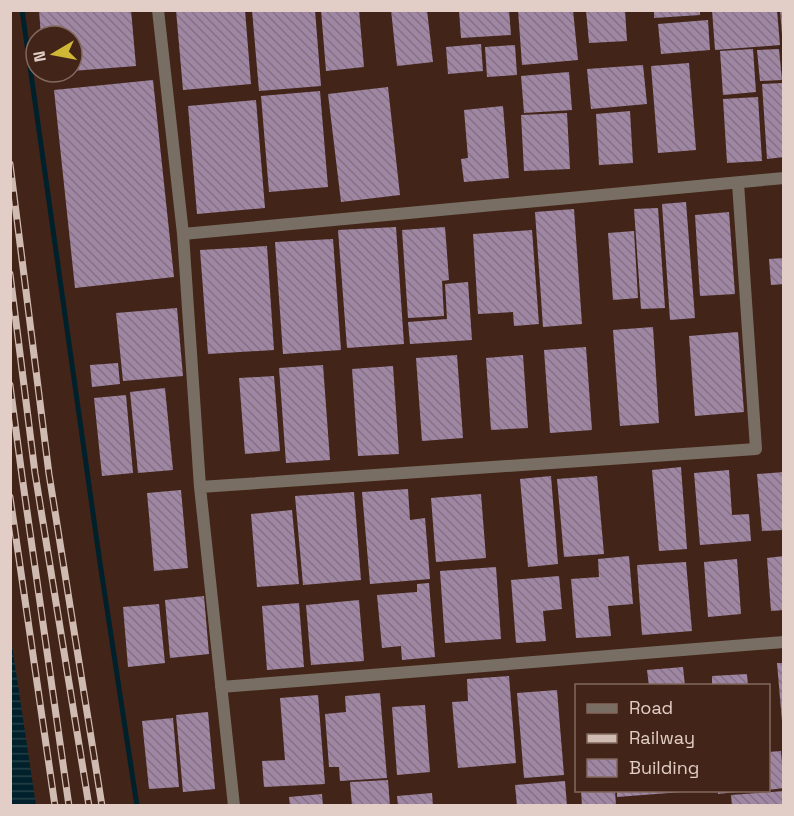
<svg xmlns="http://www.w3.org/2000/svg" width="794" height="816" font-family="'Space Grotesk',sans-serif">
<defs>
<pattern id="water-rules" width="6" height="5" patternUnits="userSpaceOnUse" patternTransform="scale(1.5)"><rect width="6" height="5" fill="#00212b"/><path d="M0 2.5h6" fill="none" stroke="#254048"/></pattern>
<pattern id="building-back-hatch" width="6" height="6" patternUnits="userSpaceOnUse" patternTransform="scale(1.5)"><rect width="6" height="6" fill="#9f87a3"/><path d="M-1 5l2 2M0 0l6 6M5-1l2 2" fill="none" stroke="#847184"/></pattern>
</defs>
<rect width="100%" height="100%" fill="#422518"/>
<path fill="url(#water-rules)" d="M10 632 36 805H11Z"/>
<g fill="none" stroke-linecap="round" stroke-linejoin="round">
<path stroke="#00212b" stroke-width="5" d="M22 10 100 563 137 806"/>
</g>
<path fill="url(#building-back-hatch)" d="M39 10H131L136 66 72 71V36H41Z
M176 10H245L251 84 183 90Z
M252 10H315L321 86 259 91Z
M321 10H359L364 67 326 71Z
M391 10H427L433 62 397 66Z
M459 10H509L511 35 461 38Z
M518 10H573L578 60 522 65Z
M586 10H625L627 41 589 43Z
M654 10H700V15L654 18Z
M712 10H777L780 45 715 50Z
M780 10H784V35H782Z
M708 20 710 50 661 54 658 24Z
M481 44 483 71 448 74 446 47Z
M515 45 517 75 487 77 485 47Z
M753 49 756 92 723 95 720 51Z
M779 49 782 80 760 81 757 50Z
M689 63 696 150 658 153 651 66Z
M643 65 647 104 591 109 587 69Z
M569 72 572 110 524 113 521 76Z
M153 80 174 277 75 288 54 90Z
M782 83 784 109V157L767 159 762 84Z
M388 87 400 195 341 202 328 94Z
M320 91 328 187 269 192 261 96Z
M758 97 762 161 727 163 723 99Z
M256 100 265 208 197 214 188 106Z
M503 106 509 178 464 182 461 159 468 158 464 110Z
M630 111 633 163 599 165 596 114Z
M567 113 570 169 524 171 521 115Z
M686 202 695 318 670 320 662 204Z
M658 208 665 308 641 309 634 209Z
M574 209 582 324 543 327 535 212Z
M729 212 735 294 700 296 695 215Z
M396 227 404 344 347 348 338 230Z
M445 227 449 280 442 281 444 316 408 318 402 230Z
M532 230 539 324 514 326 513 312 478 314 473 234Z
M634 231 638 298 613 300 608 233Z
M333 239 341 350 283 354 275 242Z
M267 246 274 350 208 354 200 250Z
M784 258V284L771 285 769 259Z
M468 282 472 340 410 344 408 322 447 319 445 284Z
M177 308 183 376 123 381 116 313Z
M653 327 659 423 620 426 613 330Z
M738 332 744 412 695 416 689 336Z
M586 347 592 430 550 433 544 350Z
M457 355 463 438 422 441 416 358Z
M523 355 528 428 491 430 486 358Z
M118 363 120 384 92 387 90 365Z
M323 365 330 460 286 463 279 368Z
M393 366 399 454 358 456 352 369Z
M274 376 280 451 245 454 239 378Z
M165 388 173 470 138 473 130 392Z
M126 395 133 473 102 476 94 398Z
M681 467 687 549 659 551 652 470Z
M729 470 732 515 749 514 751 541 700 545 694 473Z
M784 472V530L762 531 757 474Z
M551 476 558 564 528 567 520 479Z
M597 476 604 554 564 557 557 479Z
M408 489 410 520 425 518 430 579 370 584 362 492Z
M181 490 188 568 154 571 147 493Z
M354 492 361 580 303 585 295 496Z
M481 494 486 558 436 562 431 498Z
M292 510 299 584 257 587 251 514Z
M629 556 633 604 608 606 611 636 576 638 571 579 599 577 598 559Z
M784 556V610L771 611 767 558Z
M737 559 741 614 708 617 704 562Z
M686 562 692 631 642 635 637 565Z
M496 567 501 639 445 643 440 571Z
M559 576 562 609 543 611 546 641 516 643 511 580Z
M429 583 435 657 402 660 401 646 382 648 377 595 417 592V584Z
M204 596 209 654 170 658 165 600Z
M359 600 364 661 311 665 306 605Z
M299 603 304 667 267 670 262 606Z
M159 604 165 663 128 667 123 607Z
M777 663H784V721H782Z
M683 667 685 686H649L647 670Z
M747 674 748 686H712V676Z
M509 676 516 763 458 768 452 702 468 701 467 679Z
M557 690 564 775 524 778 517 693Z
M380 693 387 778 340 781 339 767H329L325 714 346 712 345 696Z
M318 695 325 784 264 787 262 761 285 760 280 698Z
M425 705 430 772 397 775 392 707Z
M208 712 215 789 183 792 176 715Z
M173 718 179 787 149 789 142 721Z
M781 751 784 788 768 790V752Z
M388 780 390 806H352L350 782Z
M565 781 567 806H517L515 785Z
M581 790H615L616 806H582Z
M617 790H682V792L617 797Z
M718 790H735L736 792 718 794Z
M784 791V806H732L731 795Z
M432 793 433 806H398L397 796Z
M322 794 323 806H290L289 797Z"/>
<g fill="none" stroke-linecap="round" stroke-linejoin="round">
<path stroke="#796e63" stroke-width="12" d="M158 10 183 234 200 487 234 806
M183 234 784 178
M200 487 756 449 738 183
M221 687 784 642"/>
<defs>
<path id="rail" d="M10 164 49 474 102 806
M10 274 35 473 89 806
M10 385 22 476 69 806
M10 497 55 806"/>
</defs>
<use href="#rail" stroke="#d0bbb2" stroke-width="7"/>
<use href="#rail" stroke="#422518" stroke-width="4.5" stroke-dasharray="14" stroke-linecap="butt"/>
</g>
<rect width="794" height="816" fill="none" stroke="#e2cec6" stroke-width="24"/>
<rect x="575" y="684" width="195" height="108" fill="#422518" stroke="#82695e" stroke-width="1.5"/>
<rect x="587" y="704" width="30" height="9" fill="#796e63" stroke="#82695e" stroke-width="1.5"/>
<text x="629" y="714" font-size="18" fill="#e2cec6">Road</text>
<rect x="587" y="734" width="30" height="9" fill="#d0bbb2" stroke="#82695e" stroke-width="1.5"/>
<text x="629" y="744" font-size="18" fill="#e2cec6">Railway</text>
<rect x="587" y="759" width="30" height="18" fill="url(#building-back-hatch)" stroke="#82695e" stroke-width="1.5"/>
<text x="629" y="774" font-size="18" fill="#e2cec6">Building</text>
<g transform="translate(54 54) rotate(260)"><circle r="28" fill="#422518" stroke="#82695e" stroke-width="1.5"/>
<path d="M0-4.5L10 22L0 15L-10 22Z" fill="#d0b736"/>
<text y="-9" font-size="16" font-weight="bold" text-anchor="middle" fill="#e2cec6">N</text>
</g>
</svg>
